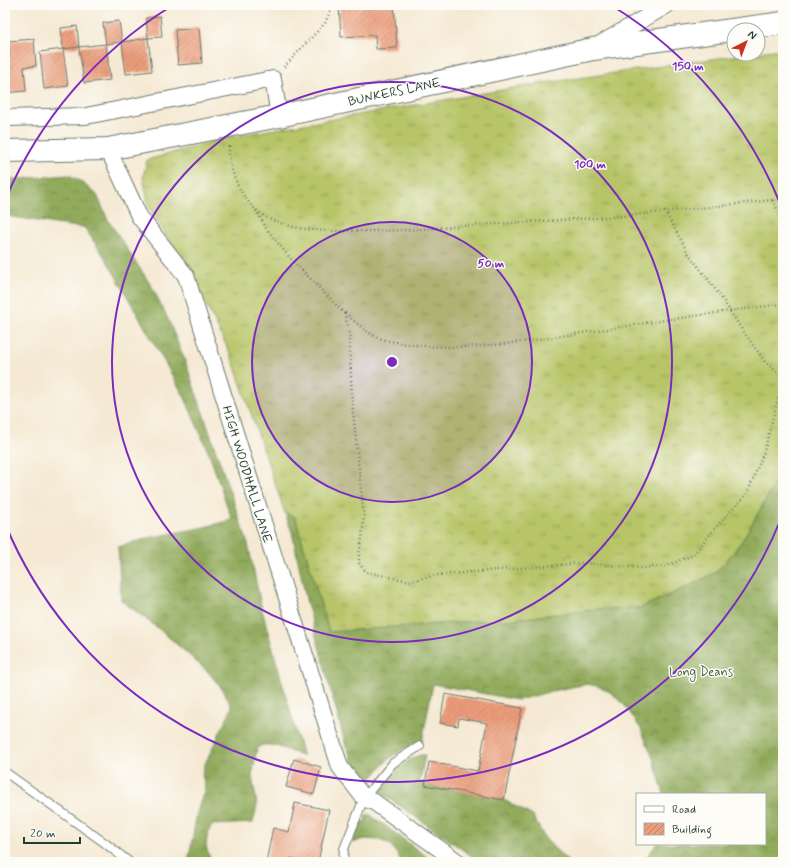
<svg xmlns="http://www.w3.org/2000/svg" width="788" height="867" font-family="Mynerve,sans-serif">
<defs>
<pattern id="grass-tufts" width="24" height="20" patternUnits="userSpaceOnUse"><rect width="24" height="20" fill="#b7c568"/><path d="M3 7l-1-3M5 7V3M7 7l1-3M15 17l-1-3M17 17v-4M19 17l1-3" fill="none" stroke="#94a156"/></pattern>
<pattern id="forest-crowns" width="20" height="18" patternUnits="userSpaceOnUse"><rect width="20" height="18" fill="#91aa5c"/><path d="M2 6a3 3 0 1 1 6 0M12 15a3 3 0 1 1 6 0" fill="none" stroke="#768c4d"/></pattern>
<pattern id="building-hatch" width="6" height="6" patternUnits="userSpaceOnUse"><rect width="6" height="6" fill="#ec9d7a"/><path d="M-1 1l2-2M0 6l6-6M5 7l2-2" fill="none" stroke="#bf8165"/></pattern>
</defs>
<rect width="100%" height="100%" fill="#fdfcf7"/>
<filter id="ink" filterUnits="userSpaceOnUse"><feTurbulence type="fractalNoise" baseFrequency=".025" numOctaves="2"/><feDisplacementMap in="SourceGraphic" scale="8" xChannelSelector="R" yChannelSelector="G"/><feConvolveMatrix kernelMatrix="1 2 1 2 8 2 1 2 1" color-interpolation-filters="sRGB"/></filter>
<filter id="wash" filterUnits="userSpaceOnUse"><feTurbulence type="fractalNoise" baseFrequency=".012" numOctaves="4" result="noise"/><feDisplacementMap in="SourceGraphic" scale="16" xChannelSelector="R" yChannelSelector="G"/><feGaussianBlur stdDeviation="0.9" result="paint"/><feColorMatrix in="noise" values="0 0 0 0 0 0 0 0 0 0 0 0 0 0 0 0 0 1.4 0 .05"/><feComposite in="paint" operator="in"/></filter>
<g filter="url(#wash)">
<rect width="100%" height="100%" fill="#f5e9d3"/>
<path fill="url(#grass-tufts)" stroke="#6b814e" d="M783 49V431L776 482 743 539 733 553 716 572 687 587 640 608 598 609 508 620 477 621 329 632 295 517 285 513 231 355 200 292 149 207 143 178 147 160 229 137 531 85 746 54H758V52Z"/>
<path fill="url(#forest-crowns)" stroke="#587448" d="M69 175 80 181 97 195 107 218 152 287 167 317 184 358 248 544 262 610 303 757C292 752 268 739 257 748L252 776 257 805 253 823 212 825C208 830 205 844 207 850 208 854 211 859 213 862H188L197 813 205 788 202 774 205 764 232 707 223 690 208 672 164 633 121 600 118 547 148 538 200 528 232 520 210 456 185 398 106 259 84 227C57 226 32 219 5 216V180Z
M783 431V862H641L649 854 657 844H765V794H664L653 758 641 729 626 707 618 699 610 692 597 686 587 684 552 691 518 700 433 684 422 742H418C406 747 395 753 386 762 377 771 369 784 358 789L351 756 346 746 306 599 292 532 285 513 295 517 329 632 477 621 508 620 598 609 640 608 687 587 716 572 733 553 743 539 776 482Z
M421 755H425L420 781 416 780 425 785 504 800 533 816 544 837 554 848 569 862H480L380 792C391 779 403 759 421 755Z
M369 814 434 862H402L391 845 380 840 364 839 352 843 359 823 366 821 365 816Z"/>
<g id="blocks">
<path fill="url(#building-hatch)" d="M365 5H394L397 48 376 49 375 35 341 37 339 6Z
M160 16 162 37 148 38 146 18Z
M119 21 122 42 148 38 152 71 126 74 122 42 106 44 103 23Z
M77 26 79 47 63 49 68 86 44 89 40 52 63 49 61 28Z
M199 28 202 63 178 65 175 30Z
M34 39 36 66 24 67 26 91 5 93V58H10L8 41Z
M106 44 110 80 84 83 79 47Z
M445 694 522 708 504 800 425 785 429 762 478 771 487 723 459 718 458 726 440 723Z
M294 759 321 767 314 794 286 787Z
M295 803 329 810 318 862H310L291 858 290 862H266L273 828 289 832Z"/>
</g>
</g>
<g filter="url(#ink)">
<use href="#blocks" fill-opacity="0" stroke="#6a796c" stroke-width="1"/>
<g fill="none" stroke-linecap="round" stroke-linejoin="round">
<defs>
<path id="lane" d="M5 772 105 843 129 862
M343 862 344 849 364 798 393 763 420 746"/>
<path id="street" d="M597 46 667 5
M5 118 86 116 273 79 279 116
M108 149 139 216 186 276 340 767 364 798 374 802 458 862"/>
<path id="secondary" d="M5 151 108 149 279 116 593 49 783 23"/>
</defs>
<use href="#lane" stroke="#6a796c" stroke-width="10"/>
<use href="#street" stroke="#6a796c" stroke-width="18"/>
<use href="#secondary" stroke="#6a796c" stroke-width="24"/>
<path stroke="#6a796c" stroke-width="2.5" stroke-dasharray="1 3" stroke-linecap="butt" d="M284 67 325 23 333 5
M229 146C228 174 245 209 272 220 301 232 328 231 359 231 393 231 428 229 462 226 512 223 561 220 611 217 668 212 726 205 783 199
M773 200 783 223
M256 210 266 228 290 258 344 313 349 329 352 402 364 517 362 538 359 554V563L366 572 409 581 437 575 583 563 641 568 666 566 693 555 716 527 747 494 764 452 778 399 783 388
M665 211 688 253 719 294 739 325 765 362 783 377
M345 313C359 325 371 338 390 341 456 355 529 341 594 331 657 321 720 312 783 304"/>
<use href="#lane" stroke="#fff" stroke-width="8"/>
<use href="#street" stroke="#fff" stroke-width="16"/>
<use href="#secondary" stroke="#fff" stroke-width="22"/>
</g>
</g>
<circle cx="392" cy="362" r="140" fill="#7b2cbf" fill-opacity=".12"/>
<g fill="none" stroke="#7b2cbf" stroke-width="2">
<circle cx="392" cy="362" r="140"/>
<circle cx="392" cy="362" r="280"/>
<path d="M782 516A419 419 0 0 1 6 526M6 198A419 419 0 0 1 170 7M614 7A419 419 0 0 1 782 208"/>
</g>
<g text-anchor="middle" stroke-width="3" stroke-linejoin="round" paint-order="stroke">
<g font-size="13" fill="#1f3d34" stroke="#fdfcf7">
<text transform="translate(394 91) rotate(-12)" y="5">BUNKERS LANE</text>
<text transform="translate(248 474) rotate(73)" y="5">HIGH WOODHALL LANE</text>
</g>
<g font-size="13" fill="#455f41" stroke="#fdfcf7">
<text x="701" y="676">Long Deans</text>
</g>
</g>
<circle cx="392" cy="362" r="6" fill="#7b2cbf" stroke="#fdfcf7" stroke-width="2"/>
<g font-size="12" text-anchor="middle" font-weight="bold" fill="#7b2cbf" stroke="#fdfcf7" stroke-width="3" stroke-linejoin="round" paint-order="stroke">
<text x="688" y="70">150 m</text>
<text x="590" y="168">100 m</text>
<text x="491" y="267">50 m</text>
</g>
<rect width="788" height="867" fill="none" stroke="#fdfcf7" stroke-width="20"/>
<rect x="636" y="793" width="130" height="52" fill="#fdfcf7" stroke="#a4b0a9"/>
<rect x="644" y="806" width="20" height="6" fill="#ffffff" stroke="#a4b0a9"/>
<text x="672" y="813" font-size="12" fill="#1f3d34">Road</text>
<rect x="644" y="823" width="20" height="12" fill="url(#building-hatch)" stroke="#a4b0a9"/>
<text x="672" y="833" font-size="12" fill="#1f3d34">Building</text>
<g transform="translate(746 42) rotate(42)"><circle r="19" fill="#fdfcf7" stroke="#a4b0a9"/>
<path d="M0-3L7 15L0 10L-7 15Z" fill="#c8321e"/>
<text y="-6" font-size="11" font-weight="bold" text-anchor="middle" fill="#1f3d34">N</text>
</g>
<path d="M24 837v6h56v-6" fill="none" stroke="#1f3d34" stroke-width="2"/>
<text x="30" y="837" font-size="12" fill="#1f3d34" stroke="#fdfcf7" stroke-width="3" paint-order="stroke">20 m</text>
</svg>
